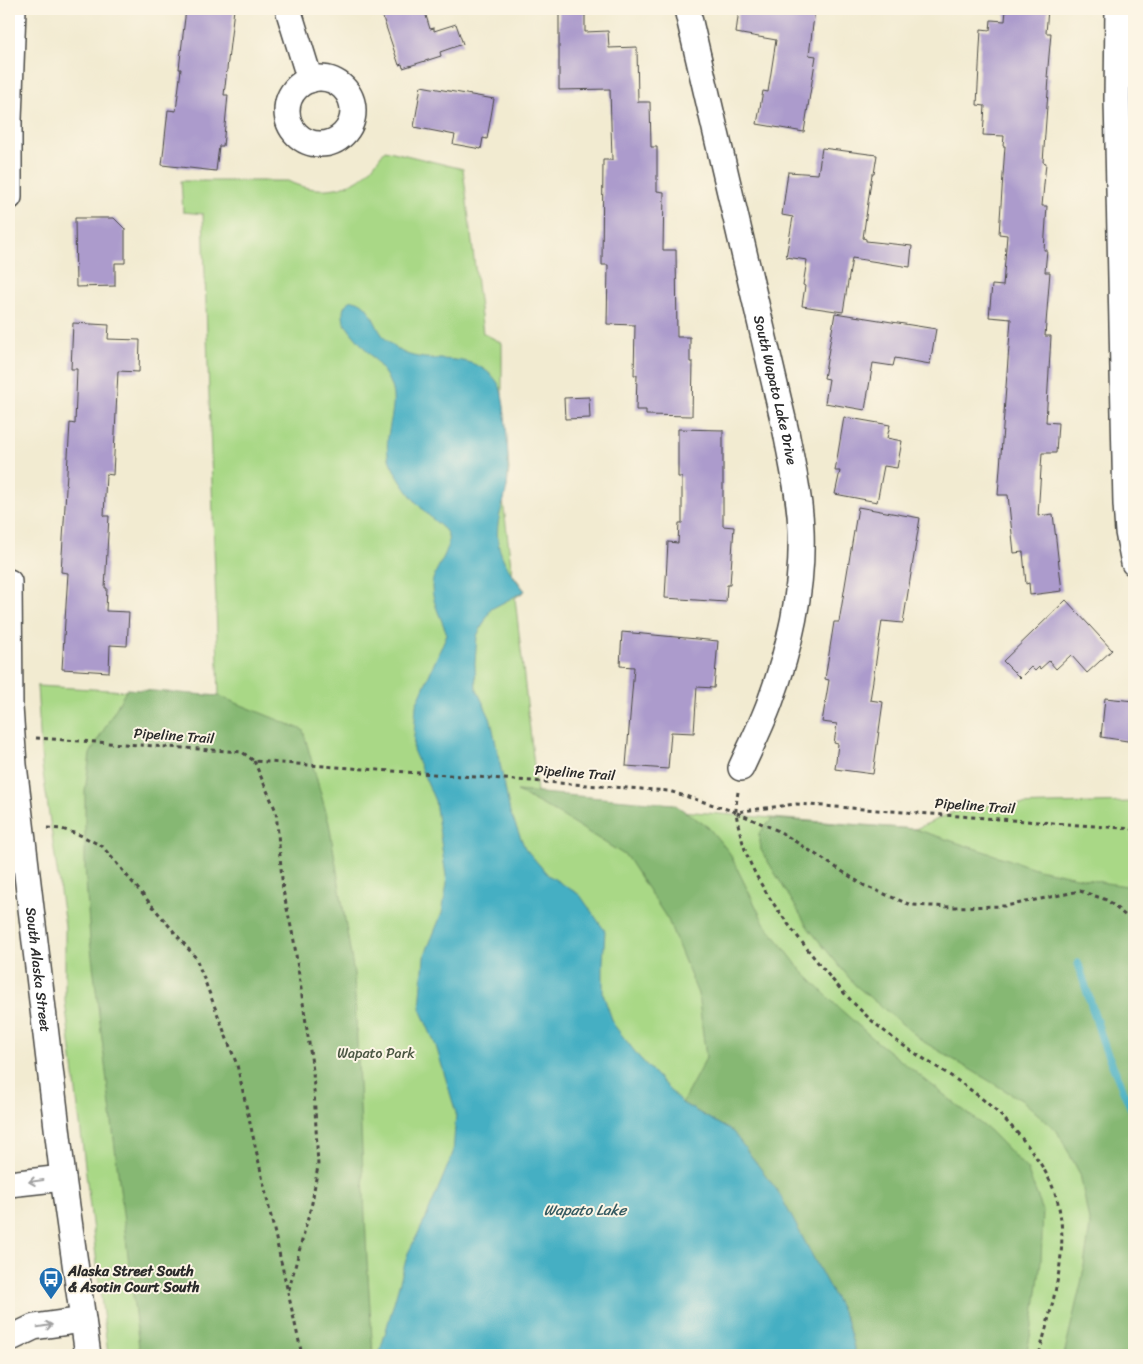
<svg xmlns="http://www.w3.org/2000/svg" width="1143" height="1364" viewBox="0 0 1143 1364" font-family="Sriracha,sans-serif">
<rect width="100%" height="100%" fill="#fcf5e5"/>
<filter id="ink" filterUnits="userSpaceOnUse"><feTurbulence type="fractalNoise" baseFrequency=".02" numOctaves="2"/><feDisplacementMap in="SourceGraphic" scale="10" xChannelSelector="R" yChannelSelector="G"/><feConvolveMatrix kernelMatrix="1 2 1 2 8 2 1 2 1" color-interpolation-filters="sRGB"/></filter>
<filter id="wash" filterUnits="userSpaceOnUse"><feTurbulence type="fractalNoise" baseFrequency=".0096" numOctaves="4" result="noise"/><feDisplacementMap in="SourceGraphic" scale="20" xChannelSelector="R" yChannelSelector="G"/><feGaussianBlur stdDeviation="1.12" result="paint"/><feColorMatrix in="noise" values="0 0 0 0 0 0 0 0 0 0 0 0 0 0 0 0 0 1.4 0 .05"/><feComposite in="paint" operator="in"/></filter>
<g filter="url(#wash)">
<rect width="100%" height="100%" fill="#f2ebd1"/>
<path fill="#a9d886" stroke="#6a8258" d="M 385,150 L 463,169 L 483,333 L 502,343 L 502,394 L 509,469 L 507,487 L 503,500 L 512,573 L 525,591 L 515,598 L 538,800 L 915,829 L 968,806 L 1134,802 L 1134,1355 L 108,1355 L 65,1001 L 65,926 L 42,766 L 37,686 L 219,696 L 203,214 L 183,212 L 181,181 L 288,181 C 310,193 342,192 362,177 C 371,170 378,159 385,150 Z"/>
<path fill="#86b873" stroke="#58724f" d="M 127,689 L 219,696 L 303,730 L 329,823 L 354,974 L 367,1260 L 373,1355 L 140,1355 L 90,940 L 85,866 L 85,792 L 90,754 Z
M 517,791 L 674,804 L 708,827 L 729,852 L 763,921 L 801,970 L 840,1009 L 876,1041 L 990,1131 L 1027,1169 L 1043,1211 L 1041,1261 L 1033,1323 L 1026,1355 L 856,1355 L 846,1319 L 814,1261 L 733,1132 L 682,1103 L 706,1058 L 698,994 L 668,920 L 626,856 L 562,816 Z
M 772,819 L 915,829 L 1038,869 L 1106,883 L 1134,887 L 1134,1355 L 1064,1355 L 1082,1279 L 1090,1226 L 1080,1174 L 1057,1131 L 1023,1101 L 924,1042 L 855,985 L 809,929 L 761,850 L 759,833 Z"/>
<path fill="#44afc3" stroke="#386d77" d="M 353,300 C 369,302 373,321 381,333 C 386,341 395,348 404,353 C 430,364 461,353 485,370 C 491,374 497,380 500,387 C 506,404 510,469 507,486 C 504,507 495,519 498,542 C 501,561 513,577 525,591 L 491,609 L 477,636 L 475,663 L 476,688 L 491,720 L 510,812 L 525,848 L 548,875 L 580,895 L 605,931 L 603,962 L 603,994 L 614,1025 L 639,1057 L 682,1103 L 733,1132 L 779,1193 L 846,1319 L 856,1355 L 379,1355 L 408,1253 L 426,1218 L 453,1153 L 456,1113 L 436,1046 L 420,1009 L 424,957 L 442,913 L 447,883 L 435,801 L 413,750 L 416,705 L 447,634 C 442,620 432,602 432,587 C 432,569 451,555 448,536 C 446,529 441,527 436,522 C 418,507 402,486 392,466 C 379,442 398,415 392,390 C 386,365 357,344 344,322 C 342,313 342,303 353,300 Z"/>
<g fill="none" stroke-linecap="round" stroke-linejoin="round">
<path stroke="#44afc3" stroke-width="8" d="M 1078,963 L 1105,1048 L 1134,1115"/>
</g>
<g id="blocks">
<path fill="#ac9bcc" d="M 186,9 L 234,9 L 224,95 L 228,95 L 223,146 L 219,146 L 216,171 L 162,165 L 168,110 L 176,111 L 181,69 L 179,69 Z
M 380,9 L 424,9 L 430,29 L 434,28 L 434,31 L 456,24 L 463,44 L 440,52 L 441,56 L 403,68 L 402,64 L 399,65 Z
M 559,9 L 585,9 L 585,32 L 608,31 L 609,48 L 637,47 L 638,102 L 650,102 L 651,147 L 657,147 L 657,191 L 664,192 L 663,250 L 676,250 L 677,337 L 690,337 L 690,362 L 693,362 L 692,416 L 646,415 L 646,410 L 636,410 L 637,375 L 634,375 L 635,325 L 607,324 L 608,265 L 602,265 L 603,160 L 612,160 L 610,89 L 559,90 Z
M 739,9 L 815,9 L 809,55 L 816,56 L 804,132 L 757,124 L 763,91 L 768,92 L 776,40 L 736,33 Z
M 1006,9 L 1048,9 L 1046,33 L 1051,33 L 1047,78 L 1049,78 L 1043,162 L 1046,163 L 1042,206 L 1047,206 L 1044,250 L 1047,250 L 1045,272 L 1050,272 L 1045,336 L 1051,336 L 1046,422 L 1058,423 L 1056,453 L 1042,453 L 1038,516 L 1053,514 L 1062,591 L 1030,595 L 1029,583 L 1026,584 L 1023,552 L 1014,553 L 1008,495 L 998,495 L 1011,319 L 989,317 L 992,285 L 1003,286 L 1007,235 L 999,234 L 1005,146 L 1003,146 L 1004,136 L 983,135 L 985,106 L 977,105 L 981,29 L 990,30 L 991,20 L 1005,21 Z
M 421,86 L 494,99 L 487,139 L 483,138 L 481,149 L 453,144 L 455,135 L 414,127 Z
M 822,148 L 877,155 L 874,174 L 872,174 L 863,238 L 866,239 L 866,241 L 912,246 L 910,267 L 852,258 L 843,312 L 802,306 L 805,286 L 803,285 L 807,260 L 786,257 L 793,217 L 782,215 L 788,172 L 818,174 Z
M 75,218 L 114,218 L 125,229 L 125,263 L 115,263 L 115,286 L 76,287 Z
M 835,313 L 936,329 L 930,364 L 895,358 L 893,366 L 873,363 L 865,410 L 825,403 L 829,379 L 824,378 Z
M 73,323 L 109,325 L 108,339 L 140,340 L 139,372 L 118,371 L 113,475 L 106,474 L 104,516 L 109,516 L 105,588 L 107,588 L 106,611 L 129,612 L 127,646 L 110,645 L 109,672 L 62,669 L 68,573 L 61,572 L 70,423 L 75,424 L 77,369 L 71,369 Z
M 589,397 L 590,418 L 565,419 L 564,398 Z
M 844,417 L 890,425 L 887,438 L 902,441 L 897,468 L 884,466 L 877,502 L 835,494 L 840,471 L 835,471 Z
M 678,429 L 723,430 L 723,526 L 734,527 L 730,585 L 727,585 L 726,602 L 665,598 L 668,542 L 678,543 L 679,523 L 682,523 L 682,477 L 678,477 Z
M 858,507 L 920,518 L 903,623 L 882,621 L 870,700 L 883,702 L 873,774 L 835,769 L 838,744 L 834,743 L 837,724 L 822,722 L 829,680 L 825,679 L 834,622 L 839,622 Z
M 1066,600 L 1112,650 L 1087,673 L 1071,655 L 1056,669 L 1049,661 L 1040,669 L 1039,667 L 1035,671 L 1031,667 L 1020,678 L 1003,661 Z
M 622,632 L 718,641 L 714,688 L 697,687 L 694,733 L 671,732 L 668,769 L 626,766 L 634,667 L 620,666 Z
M 1105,698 L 1134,701 L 1134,742 L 1101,737 Z"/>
</g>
</g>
<g filter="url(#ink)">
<use href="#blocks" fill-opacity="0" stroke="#494844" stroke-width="1"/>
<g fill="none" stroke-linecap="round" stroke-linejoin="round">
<defs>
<g id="minor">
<path d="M 288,9 L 310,80"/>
<path id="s1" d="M 687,9 L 786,432 C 792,464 800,497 801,530 C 803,587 790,648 770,702 C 762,724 751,746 741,768"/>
<path d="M 1118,9 L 1117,99 L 1126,504 L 1128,532 L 1134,563"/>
<circle cx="320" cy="111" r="33"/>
<path d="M 9,197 L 9,120 L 13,9"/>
<path id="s2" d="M 9,582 L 10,707 L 14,765 L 63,1178 L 88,1355"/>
<path d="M 9,1184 L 63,1178"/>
<path d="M 9,1339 L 34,1327 L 83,1320"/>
</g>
</defs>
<use href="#minor" stroke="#494844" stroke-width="28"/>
<path stroke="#494844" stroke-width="3" stroke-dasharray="4 4" stroke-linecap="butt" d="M 36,738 L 242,752 L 254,761 L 669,791 L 736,812 L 796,804 L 1134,829
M 254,761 L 276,811 L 283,890 L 294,941 L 313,1071 L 318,1166 L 312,1203 L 288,1293
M 738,792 C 737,798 736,804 736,810 C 736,820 744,848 748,858 C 760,887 779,912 798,937 C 825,972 853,1007 888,1034 C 914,1055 945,1070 972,1091 C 1006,1116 1048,1162 1058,1203 C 1070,1253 1051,1307 1039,1355
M 737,813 L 779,831 L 865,886 L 911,905 L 952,907 L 1006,906 L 1080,891 L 1107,900 L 1134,923
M 47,828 L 62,829 L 80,835 L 102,846 L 196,958 L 237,1065 L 302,1355"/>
<use href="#minor" stroke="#fff" stroke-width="25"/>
</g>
<defs><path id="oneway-shaft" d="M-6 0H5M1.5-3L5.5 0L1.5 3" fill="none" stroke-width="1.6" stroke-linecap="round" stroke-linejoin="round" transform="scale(1.25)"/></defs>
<g stroke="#a0a0a0">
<use href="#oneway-shaft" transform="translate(36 1181) rotate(172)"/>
<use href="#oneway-shaft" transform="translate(45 1326) rotate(-9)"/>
</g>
</g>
<defs>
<symbol id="bus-pin" viewBox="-11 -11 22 30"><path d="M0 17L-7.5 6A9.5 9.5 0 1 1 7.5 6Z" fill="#1f6fb2" stroke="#fcf5e5"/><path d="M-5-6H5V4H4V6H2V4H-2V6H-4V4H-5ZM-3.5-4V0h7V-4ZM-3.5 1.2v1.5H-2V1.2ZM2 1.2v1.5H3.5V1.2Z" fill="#fff"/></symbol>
</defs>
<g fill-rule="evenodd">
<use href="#bus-pin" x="37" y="1265" width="28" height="38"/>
</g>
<g text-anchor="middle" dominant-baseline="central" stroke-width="4" stroke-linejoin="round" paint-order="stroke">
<g font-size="14" fill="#2b2b2b" stroke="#fcf5e5">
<text stroke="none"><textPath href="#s1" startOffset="391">South Wapato Lake Drive</textPath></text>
<text transform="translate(174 736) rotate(4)">Pipeline Trail</text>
<text transform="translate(575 773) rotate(4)">Pipeline Trail</text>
<text transform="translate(975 806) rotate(4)">Pipeline Trail</text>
<text stroke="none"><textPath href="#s2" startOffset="389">South Alaska Street</textPath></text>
</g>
<g font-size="14" fill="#4a5642" stroke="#fcf5e5">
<text x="376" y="1053">Wapato Park</text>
</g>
<g font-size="14" font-weight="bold" fill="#2b2b2b" stroke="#fcf5e5" text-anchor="start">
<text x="68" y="1271">Alaska Street South<tspan x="68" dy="16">&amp; Asotin Court South</tspan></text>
</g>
<g font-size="15" font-style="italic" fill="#345960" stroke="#fcf5e5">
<text x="585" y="1210">Wapato Lake</text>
</g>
</g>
<rect width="1143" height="1364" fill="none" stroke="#fcf5e5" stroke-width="30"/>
</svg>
